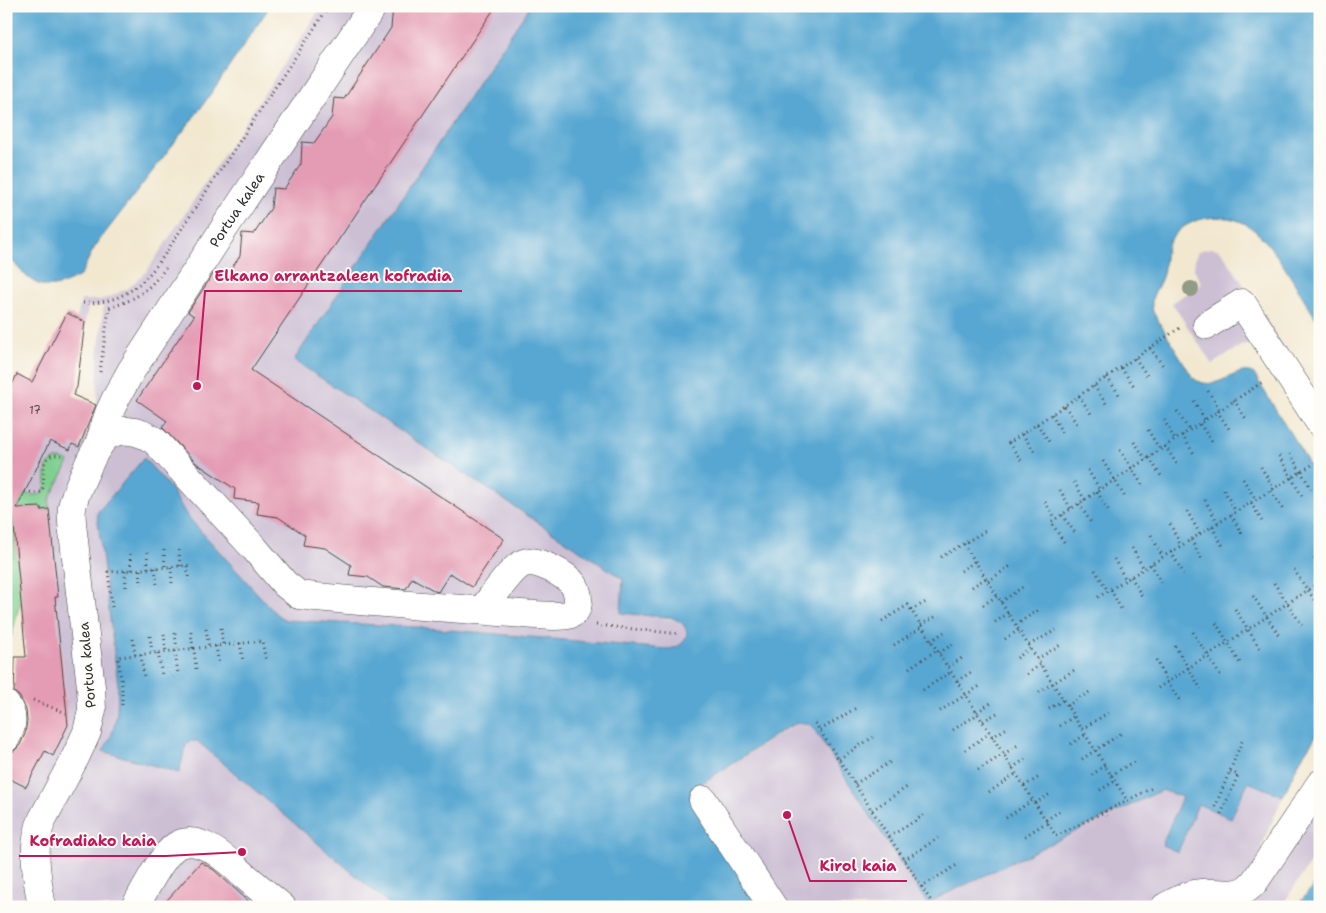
<svg xmlns="http://www.w3.org/2000/svg" width="1326" height="913" viewBox="0 0 1326 913" font-family="'Shantell Sans',sans-serif">
<rect width="100%" height="100%" fill="#fdfcf7"/>
<filter id="ink" filterUnits="userSpaceOnUse"><feTurbulence type="fractalNoise" baseFrequency=".02" numOctaves="2"/><feDisplacementMap in="SourceGraphic" scale="10" xChannelSelector="R" yChannelSelector="G"/><feConvolveMatrix kernelMatrix="1 2 1 2 8 2 1 2 1" color-interpolation-filters="sRGB"/></filter>
<filter id="wash" filterUnits="userSpaceOnUse"><feTurbulence type="fractalNoise" baseFrequency=".0096" numOctaves="4" result="noise"/><feDisplacementMap in="SourceGraphic" scale="20" xChannelSelector="R" yChannelSelector="G"/><feGaussianBlur stdDeviation="1.12" result="paint"/><feColorMatrix in="noise" values="0 0 0 0 0 0 0 0 0 0 0 0 0 0 0 0 0 1.4 0 .05"/><feComposite in="paint" operator="in"/></filter>
<g filter="url(#wash)">
<rect width="100%" height="100%" fill="#f2e8d0"/>
<path fill="#ccbfd4" d="M 322,6 L 530,6 L 294,360 L 624,579 L 621,613 L 676,620 L 685,627 L 686,634 L 685,640 L 677,647 L 667,649 L 416,627 L 285,620 L 276,614 L 187,516 L 171,489 L 97,513 L 118,684 L 117,713 L 115,723 L 111,737 L 103,751 L 179,773 L 186,744 L 191,741 L 197,741 L 393,907 L 6,907 L 6,777 L 26,787 L 45,751 L 53,755 L 69,723 L 14,697 L 14,692 L 66,700 L 56,603 L 22,601 L 58,597 L 49,509 L 41,510 L 41,507 L 17,508 L 72,396 L 53,442 L 69,450 L 72,444 L 80,447 L 97,405 L 98,356 L 104,306 L 88,307 L 85,322 L 77,317 L 81,300 L 100,300 L 112,296 L 128,288 L 147,271 Z
M 1211,248 L 1217,249 L 1222,252 L 1320,402 L 1320,443 L 1260,350 L 1252,345 L 1242,345 L 1212,364 L 1172,303 L 1201,284 L 1194,269 L 1195,258 L 1198,252 L 1204,249 Z
M 802,722 L 812,726 L 927,903 L 1162,790 L 1182,797 L 1162,844 L 1198,804 L 1231,818 L 1248,782 L 1283,796 L 1261,847 L 1265,850 L 1320,767 L 1320,848 L 1281,907 L 763,907 L 691,795 L 691,793 L 692,790 L 793,725 Z"/>
<path fill="#7fcf90" stroke="#557d5e" d="M 56,459 L 62,459 L 69,462 L 51,496 L 49,501 L 49,509 L 41,510 L 41,507 L 17,508 L 24,494 L 38,495 L 44,492 C 49,479 40,466 56,459 Z
M 6,504 L 13,508 L 22,601 L 19,607 L 12,634 L 6,651 Z"/>
<path fill="#58a7d2" stroke="#42697e" d="M 6,6 L 270,6 L 238,54 L 200,109 L 99,241 L 93,250 L 80,276 C 72,280 63,285 54,286 C 32,289 18,268 6,252 Z
M 530,6 L 1320,6 L 1320,325 C 1310,309 1301,294 1292,279 C 1280,260 1268,240 1249,226 C 1225,210 1183,216 1169,243 C 1163,254 1166,266 1162,277 C 1157,292 1149,294 1153,312 L 1193,378 C 1216,396 1237,363 1254,374 L 1320,482 L 1320,730 L 1300,760 L 1283,796 L 1248,782 L 1231,818 L 1198,804 L 1178,852 L 1162,845 L 1182,797 L 1162,790 L 927,903 L 812,726 C 803,720 797,723 788,727 L 693,789 L 691,791 L 691,795 L 763,907 L 393,907 L 197,741 L 191,741 L 186,744 L 179,773 L 103,751 L 111,737 L 115,723 L 117,713 L 118,684 L 97,513 L 144,458 L 171,489 L 187,516 L 276,614 L 285,620 L 416,627 L 667,649 C 687,648 695,628 675,619 C 671,617 665,617 660,617 C 647,616 634,614 621,613 L 623,579 L 294,360 Z
M 1320,878 L 1320,907 L 1296,907 Z"/>
<g id="blocks">
<path fill="#e49bb4" d="M 393,6 L 496,6 L 251,370 L 504,539 L 472,587 L 450,573 L 438,592 L 435,591 L 412,578 L 406,589 L 383,587 L 368,577 L 349,575 L 351,565 L 325,548 L 303,545 L 305,535 L 278,517 L 257,514 L 259,502 L 234,499 L 235,489 L 196,463 L 162,427 L 167,421 L 137,400 L 194,316 L 188,312 L 215,271 L 225,278 L 240,256 L 242,233 L 254,234 L 271,208 L 273,188 L 284,189 L 301,164 L 302,142 L 314,143 L 332,117 L 334,98 L 344,99 L 391,28 Z
M 67,313 L 85,322 L 77,387 L 73,395 L 96,405 L 79,447 L 72,444 L 70,450 L 50,441 L 17,508 L 41,507 L 41,510 L 49,509 L 58,597 L 55,597 L 68,725 L 53,756 L 45,751 L 26,787 L 6,777 L 6,754 L 14,751 L 20,745 L 25,734 L 27,721 L 26,710 L 23,703 L 19,696 L 14,692 L 15,657 L 26,657 L 13,516 L 6,530 L 6,398 L 17,374 L 32,382 Z
M 201,862 L 214,870 L 255,907 L 161,907 Z"/>
</g>
</g>
<g filter="url(#ink)">
<use href="#blocks" fill-opacity="0" stroke="#494744" stroke-width="1"/>
<g fill="none" stroke-linecap="round" stroke-linejoin="round">
<defs>
<g id="minor">
<path d="M 1207,325 L 1242,303 L 1320,423"/>
<path id="s1" d="M 98,447 L 109,413 L 116,398 L 131,371 L 227,224 L 373,6"/>
<path d="M 6,705 C 15,716 12,727 6,738"/>
<path d="M 703,800 L 773,907"/>
<path d="M 42,907 C 37,878 30,846 43,818 L 76,756 L 87,732 L 92,710 L 91,687 L 73,532 C 72,524 71,516 72,508 C 74,495 81,481 87,468 C 91,459 95,449 102,441 C 116,425 139,430 155,441 L 255,549 L 285,584 L 299,595 L 316,597 C 369,602 422,606 475,610 C 501,612 527,615 554,616 C 567,616 578,616 578,600 C 578,595 577,590 574,585 C 567,575 536,558 524,563 C 512,567 491,599 482,610"/>
<path d="M 135,907 C 144,891 162,855 176,846 C 199,831 230,863 246,877 C 258,887 270,897 282,907"/>
<path d="M 1165,907 C 1177,901 1188,894 1201,893 C 1223,891 1239,901 1255,881 L 1320,784"/>
</g>
</defs>
<use href="#minor" stroke="#494744" stroke-width="29"/>
<path stroke="#494744" stroke-width="3" stroke-dasharray="1 4" stroke-linecap="butt" d="M 83,303 C 121,304 142,286 163,257 L 329,6
M 1150,348 L 1164,367
M 1135,358 L 1148,377
M 1121,368 L 1134,386
M 100,372 L 109,308 C 139,298 146,292 166,268
M 1107,377 L 1120,396
M 1094,386 L 1107,405
M 1208,391 L 1220,410
M 1079,396 L 1092,415
M 1234,400 L 1246,419
M 1194,401 L 1205,420
M 1065,406 L 1077,424
M 1177,411 L 1189,430
M 1217,411 L 1229,429
M 1052,414 L 1063,435
M 1164,420 L 1175,440
M 1037,424 L 1050,443
M 1200,424 L 1212,442
M 1148,430 L 1160,450
M 1022,434 L 1035,452
M 1182,435 L 1194,454
M 1134,442 L 1146,459
M 1165,446 L 1177,464
M 1120,450 L 1143,486
M 1290,454 L 1312,490
M 1279,456 L 1303,498
M 1149,458 L 1161,476
M 1021,460 L 1009,443 L 1181,327
M 1103,461 L 1126,499
M 1261,467 L 1274,489
M 1088,470 L 1100,490
M 1243,479 L 1256,500
M 1074,482 L 1085,500
M 1060,490 L 1071,509
M 1224,490 L 1236,512
M 25,491 L 34,493 L 41,492 C 49,480 33,449 65,456
M 1271,491 L 1283,510
M 1097,492 L 1109,511
M 1205,500 L 1218,523
M 1045,502 L 1056,519
M 1251,503 L 1263,523
M 1079,504 L 1092,524
M 1187,511 L 1200,534
M 1062,515 L 1076,534
M 1231,515 L 1243,536
M 1170,524 L 1181,546
M 1212,527 L 1224,548
M 1151,535 L 1163,557
M 1191,540 L 1203,561
M 1064,542 L 1051,522 L 1264,381
M 964,544 L 1127,800
M 1132,548 L 1144,569
M 164,550 L 165,568
M 179,550 L 180,566
M 147,552 L 148,569
M 1171,552 L 1184,574
M 130,554 L 131,570
M 941,557 L 987,530
M 1314,558 L 1320,566
M 1114,559 L 1126,580
M 1151,564 L 1162,584
M 187,566 L 189,581
M 171,567 L 172,583
M 155,568 L 157,585
M 140,570 L 141,585
M 1095,570 L 1108,591
M 1294,570 L 1320,608
M 125,571 L 126,587
M 961,571 L 975,561
M 1131,577 L 1143,598
M 988,581 L 1012,565
M 1274,583 L 1302,625
M 972,587 L 986,578
M 1111,590 L 1121,609
M 1253,596 L 1280,637
M 1098,597 L 1320,460
M 1001,602 L 1024,586
M 983,605 L 997,596
M 112,607 L 108,572 L 192,565
M 1235,609 L 1261,650
M 911,610 L 926,602
M 882,621 L 908,605 L 1056,836 L 1152,788
M 995,622 L 1009,613
M 1216,623 L 1240,663
M 596,625 L 680,634
M 921,625 L 935,617
M 1016,625 L 1038,610
M 221,628 L 223,645
M 206,629 L 209,647
M 191,632 L 193,649
M 1193,632 L 1221,677
M 175,633 L 177,650
M 164,634 L 166,652
M 150,636 L 152,653
M 133,639 L 135,655
M 1005,639 L 1019,630
M 931,641 L 944,632
M 240,643 L 243,661
M 894,645 L 922,627
M 1029,645 L 1056,630
M 216,646 L 219,665
M 1175,646 L 1201,689
M 194,648 L 196,669
M 175,651 L 178,674
M 158,653 L 162,675
M 939,653 L 953,644
M 141,655 L 144,677
M 1017,658 L 1030,648
M 1037,659 L 1062,644
M 1156,660 L 1167,682 L 1181,702
M 948,667 L 962,658
M 909,668 L 937,650
M 1027,674 L 1041,664
M 957,681 L 973,671
M 1158,688 L 1320,582
M 923,690 L 951,672
M 1039,692 L 1076,669
M 33,700 L 66,713
M 122,705 L 122,686 L 118,657 L 262,641 L 266,661
M 1067,706 L 1091,691
M 1049,709 L 1063,700
M 940,711 L 980,686
M 977,712 L 991,703
M 983,721 L 999,712
M 815,723 L 931,901
M 1060,726 L 1074,716
M 1082,729 L 1108,713
M 820,730 L 856,708
M 953,730 L 978,714
M 992,737 L 1007,728
M 1071,744 L 1085,735
M 965,750 L 990,733
M 839,759 L 873,737
M 1082,759 L 1122,733
M 1012,768 L 1027,758
M 978,770 L 1018,745
M 1092,775 L 1105,765
M 1111,775 L 1137,760
M 855,784 L 890,762
M 1024,786 L 1041,776
M 1100,790 L 1115,781
M 989,792 L 1016,774
M 1035,803 L 1050,794
M 1215,807 L 1243,739
M 872,810 L 907,787
M 1105,811 L 1107,816
M 1221,814 L 1238,775 L 1229,771
M 1006,818 L 1033,800
M 1046,820 L 1060,811
M 1025,836 L 1047,822
M 889,837 L 924,815
M 904,860 L 938,838
M 921,887 L 957,865"/>
<use href="#minor" stroke="#fff" stroke-width="28"/>
</g>
<circle fill="#929b86" cx="1191" cy="289" r="8"/>
</g>
<g text-anchor="middle" dominant-baseline="central" stroke-width="4" stroke-linejoin="round" paint-order="stroke">
<g font-size="11" fill="#59474d">
<text x="35" y="410">17</text>
</g>
<g font-size="14" fill="#2b2b2b" stroke="#fdfcf7">
<text stroke="none"><textPath href="#s1" startOffset="276">Portua kalea</textPath></text>
<text transform="translate(87 665) rotate(-95)">Portua kalea</text>
</g>
</g>
<path fill="none" stroke="#c2185b" stroke-width="2" d="M197 386L205 291H462M242 852L166 856H19M787 815L810 881H907"/>
<g fill="#c2185b" stroke="#fdfcf7" stroke-width="2">
<circle cx="197" cy="386" r="5"/>
<circle cx="242" cy="852" r="5"/>
<circle cx="787" cy="815" r="5"/>
</g>
<g font-size="15" text-anchor="middle" font-weight="bold" fill="#c2185b" stroke="#fdfcf7" stroke-width="4" stroke-linejoin="round" paint-order="stroke">
<text x="333" y="281">Elkano arrantzaleen kofradia</text>
<text x="93" y="846">Kofradiako kaia</text>
<text x="858" y="871">Kirol kaia</text>
</g>
<rect width="1326" height="913" fill="none" stroke="#fdfcf7" stroke-width="25"/>
</svg>
